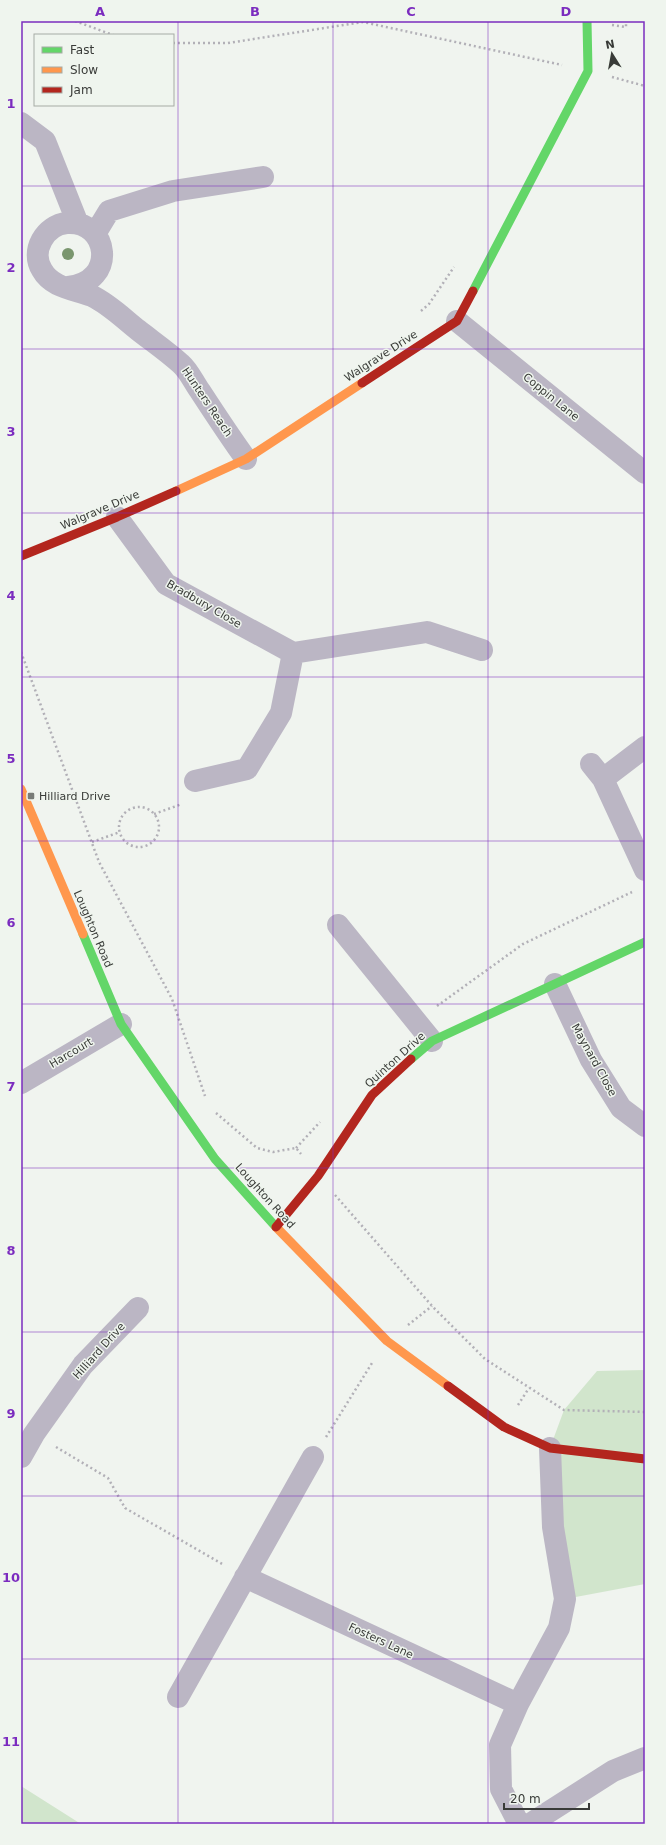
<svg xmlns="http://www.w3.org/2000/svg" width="666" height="1845" viewBox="0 0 666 1845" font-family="'DejaVu Sans',sans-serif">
<rect width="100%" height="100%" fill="#f0f4ef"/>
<path fill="#d1e5cc" d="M 645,1370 L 645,1584 L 565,1599 L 550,1448 L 564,1410 L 597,1371 Z
M 21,1786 L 81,1824 L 21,1824 Z"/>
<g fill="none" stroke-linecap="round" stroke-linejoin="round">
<path stroke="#b2b0b7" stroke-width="2.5" stroke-dasharray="2 3" stroke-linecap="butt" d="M 75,21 L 113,35
M 612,25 L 626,27 L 626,21
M 173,43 L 228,43 L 363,22 L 562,65
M 612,77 L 645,86
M 421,311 L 429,304 L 454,267
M 21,652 L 99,862 L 172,999 L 205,1096
M119 827a20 20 0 1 1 40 0a20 20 0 1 1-40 0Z
M 154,814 L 182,804
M 92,842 L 120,832
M 437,1006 L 523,944 L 632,892
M 216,1113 L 257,1148 L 273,1152 L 296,1148 L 301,1154
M 296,1148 L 320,1122
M 335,1195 L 432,1306 L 485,1359 L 564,1410 L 645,1412
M 408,1325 L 432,1306
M 518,1405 L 529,1388
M 326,1437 L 372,1363
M 56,1447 L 108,1478 L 125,1508 L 224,1565"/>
<path stroke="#bbb6c4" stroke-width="22" d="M 21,123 L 45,141 L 78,224
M 95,234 L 109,211 L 173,191 L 263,177
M 68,287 C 118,282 109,220 67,223 C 45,225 30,251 42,270 C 52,288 74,289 92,296 C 109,304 124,319 138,330 C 152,341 168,352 181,364 C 189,371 194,383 200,391 C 215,414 230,437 246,459
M 457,321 L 645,473
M 117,517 L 166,584 L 293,653 L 427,632 L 482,650
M 645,747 L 603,779 L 645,870
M 591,764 L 603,779
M 195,781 L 247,769 L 281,713 L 293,653
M 338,925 L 432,1041
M 555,984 L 591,1060 L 621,1108 L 645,1126
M 21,1083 L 121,1024
M 21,1457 L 34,1434 L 83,1365 L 138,1308
M 245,1577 L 518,1704
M 178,1697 L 313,1457
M 519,1824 L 501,1789 L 500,1745 L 518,1704 L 559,1628 L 565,1599 L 553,1527 L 550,1448
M 530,1824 L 613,1771 L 645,1758"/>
<path stroke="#63d668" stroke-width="9" d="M 473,291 L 588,71 L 587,21
M 83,934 L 121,1024 L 215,1159 L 276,1227
M 411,1059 L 432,1041 L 645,942"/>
<path stroke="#ff974d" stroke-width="9" d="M 176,491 L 246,459 L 362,383
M 21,789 L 83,934
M 276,1227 L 387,1341 L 448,1386"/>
<path stroke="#b3261e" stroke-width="9" d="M 362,383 L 457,321 L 473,291
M 21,556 L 117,517 L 176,491
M 276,1227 L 318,1176 L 372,1095 L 411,1059
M 448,1386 L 504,1427 L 550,1448 L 645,1459"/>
</g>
<circle fill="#7a966e" cx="68" cy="254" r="6"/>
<path fill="none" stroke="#7b2cbf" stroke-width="1" stroke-opacity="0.55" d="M 178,21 L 178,1824M 333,21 L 333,1824M 488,21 L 488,1824M 21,186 L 645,186M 21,349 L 645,349M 21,513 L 645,513M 21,677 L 645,677M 21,841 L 645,841M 21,1004 L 645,1004M 21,1168 L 645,1168M 21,1332 L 645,1332M 21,1496 L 645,1496M 21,1659 L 645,1659"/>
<rect fill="#797c78" stroke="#eff5ee" stroke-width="1.5" x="27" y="792" width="8" height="8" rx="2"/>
<g text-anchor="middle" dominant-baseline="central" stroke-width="3" stroke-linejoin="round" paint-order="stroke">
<g font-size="11" fill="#393b38" stroke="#eff5ee">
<text transform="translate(381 356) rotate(-33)">Walgrave Drive</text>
<text transform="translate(551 397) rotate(39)">Coppin Lane</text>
<text transform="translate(207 402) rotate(56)">Hunters Reach</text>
<text transform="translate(100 510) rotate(-23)">Walgrave Drive</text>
<text transform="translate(204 604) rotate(30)">Bradbury Close</text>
<text transform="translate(93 929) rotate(67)">Loughton Road</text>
<text transform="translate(71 1053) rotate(-31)">Harcourt</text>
<text transform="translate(395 1060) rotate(-42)">Quinton Drive</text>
<text transform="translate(594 1060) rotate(61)">Maynard Close</text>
<text transform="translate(265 1196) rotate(48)">Loughton Road</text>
<text transform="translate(99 1351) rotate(-48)">Hilliard Drive</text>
<text transform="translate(381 1641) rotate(25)">Fosters Lane</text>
</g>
<g font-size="11" fill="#393b38" stroke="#eff5ee" text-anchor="start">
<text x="39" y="796">Hilliard Drive</text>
</g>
</g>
<rect width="666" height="1845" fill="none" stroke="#eff5ee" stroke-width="44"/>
<rect x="34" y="34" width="140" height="72" fill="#eff5ee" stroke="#a6aba5"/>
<rect x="42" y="47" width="20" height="6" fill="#63d668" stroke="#a6aba5"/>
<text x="70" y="54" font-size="12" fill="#393b38">Fast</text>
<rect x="42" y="67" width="20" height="6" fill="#ff974d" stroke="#a6aba5"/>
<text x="70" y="74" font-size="12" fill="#393b38">Slow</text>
<rect x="42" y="87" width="20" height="6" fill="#b3261e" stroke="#a6aba5"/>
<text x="70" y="94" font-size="12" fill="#393b38">Jam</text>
<g transform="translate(612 54) rotate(349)" stroke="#eff5ee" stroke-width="3" paint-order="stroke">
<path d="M0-3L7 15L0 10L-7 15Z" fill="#393b38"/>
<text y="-6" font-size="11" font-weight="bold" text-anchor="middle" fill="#393b38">N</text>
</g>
<path d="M504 1803v6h85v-6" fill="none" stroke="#393b38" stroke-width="2"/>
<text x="510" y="1803" font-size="12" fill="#393b38" stroke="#eff5ee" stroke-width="3" paint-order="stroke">20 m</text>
<rect x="22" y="22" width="622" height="1801" fill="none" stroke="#7b2cbf" stroke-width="1.5"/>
<g font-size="13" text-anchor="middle" font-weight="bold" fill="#7b2cbf">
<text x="100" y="16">A</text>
<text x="255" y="16">B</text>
<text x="411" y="16">C</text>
<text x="566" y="16">D</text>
<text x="11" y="108">1</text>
<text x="11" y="272">2</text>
<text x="11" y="436">3</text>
<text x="11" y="600">4</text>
<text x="11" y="763">5</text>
<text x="11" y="927">6</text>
<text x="11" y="1091">7</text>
<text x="11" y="1255">8</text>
<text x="11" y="1418">9</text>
<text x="11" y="1582">10</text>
<text x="11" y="1746">11</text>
</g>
</svg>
